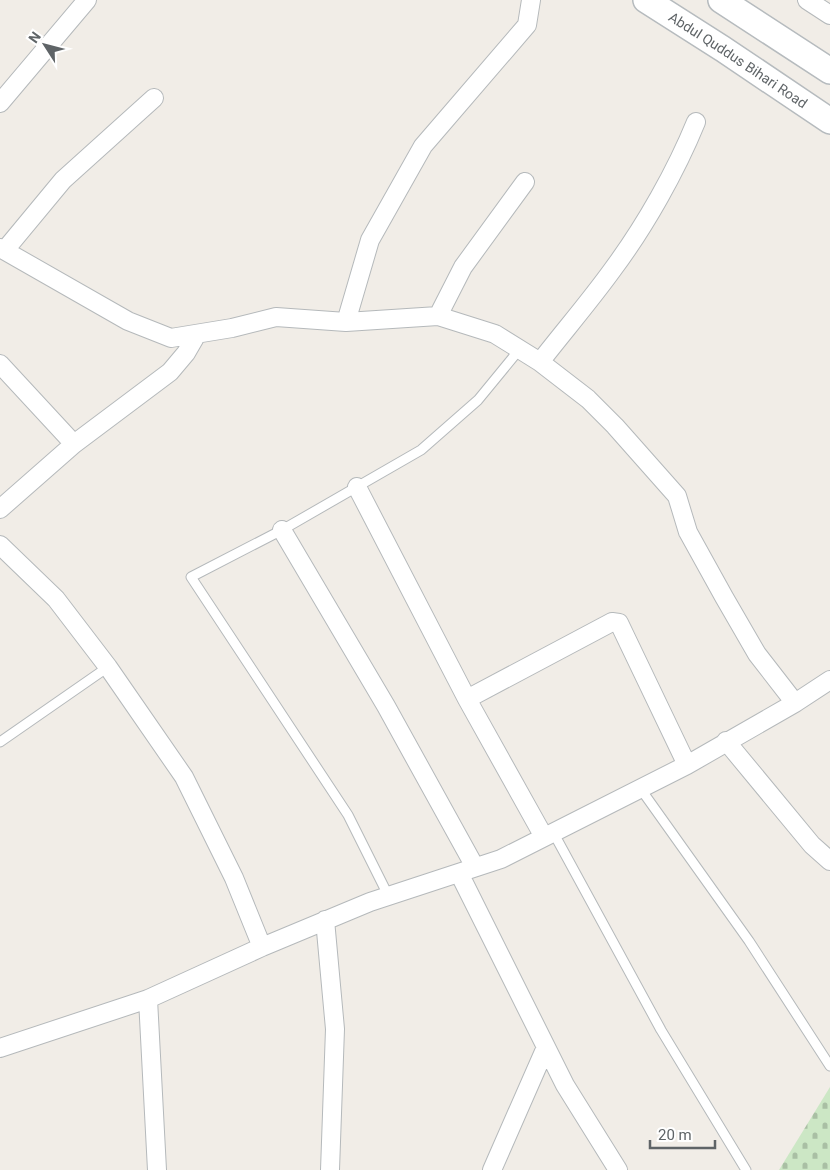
<svg xmlns="http://www.w3.org/2000/svg" width="830" height="1170" viewBox="0 0 830 1170" font-family="Roboto,sans-serif">
<defs>
<pattern id="cemetery-stones" width="16" height="16" patternUnits="userSpaceOnUse" patternTransform="scale(1.25)"><rect width="16" height="16" fill="#cce7c5"/><path d="M2 7V4a2 2 0 0 1 4 0v3zM10 15v-3a2 2 0 0 1 4 0v3z" fill="#a9bfa4"/></pattern>
</defs>
<rect width="100%" height="100%" fill="#f1ede7"/>
<path fill="url(#cemetery-stones)" d="M 830,1087 L 830,1170 L 779,1170 Z"/>
<g fill="none" stroke-linecap="round" stroke-linejoin="round">
<defs>
<path id="lane" d="M 0,742 L 108,667
M 640,788 L 749,941 L 830,1066
M 553,832 L 661,1030 L 746,1170
M 388,895 L 348,815 L 191,577 L 282,530 L 421,450 L 478,400 L 519,350"/>
<path id="street" d="M 807,0 L 830,15
M 0,103 L 87,0
M 0,248 L 128,321 L 171,338 L 232,328 L 276,317 L 346,322 L 438,316 L 495,334 L 540,362 L 588,399 L 615,426 L 677,496 L 688,532 L 724,597 L 757,654 L 795,703
M 5,250 L 63,180 L 154,98
M 438,316 L 463,267 L 525,182
M 346,322 L 370,240 L 423,146 L 527,25 L 531,0
M 540,362 C 564,331 590,301 613,269 C 645,226 676,171 696,122
M 0,364 L 74,444
M 357,487 L 467,699 L 544,837
M 0,509 L 74,444 L 170,372 L 186,353 L 197,334
M 282,530 L 386,706 L 475,867
M 0,545 L 56,599 L 108,667 L 184,777 L 234,878 L 262,947
M 467,699 L 612,622 L 619,623 L 687,765
M 726,741 L 812,845 L 830,861
M 459,873 L 565,1085 L 618,1170
M 325,920 L 335,1029 L 330,1170
M 148,999 L 157,1170
M 0,1048 L 148,999 L 262,947 L 370,902 L 501,859 L 687,765 L 795,703 L 830,680
M 492,1170 L 546,1047"/>
<g id="secondary">
<path id="s1" d="M 646,0 L 723,49 L 830,121"/>
<path d="M 721,0 L 830,71"/>
</g>
</defs>
<use href="#lane" stroke="#b5b9bb" stroke-width="11"/>
<use href="#street" stroke="#b5b9bb" stroke-width="20"/>
<use href="#secondary" stroke="#b6bbbe" stroke-width="28"/>
<use href="#lane" stroke="#fff" stroke-width="9"/>
<use href="#street" stroke="#fff" stroke-width="18"/>
<use href="#secondary" stroke="#fff" stroke-width="25"/>
</g>
<g text-anchor="middle" dominant-baseline="central" stroke-width="4" stroke-linejoin="round" paint-order="stroke">
<g font-size="14" fill="#5f6467" stroke="#fff">
<text stroke="none"><textPath href="#s1" startOffset="110">Abdul Quddus Bihari Road</textPath></text>
</g>
</g>
<g transform="translate(45 45) rotate(306)" stroke="#ffffff" stroke-width="4" paint-order="stroke">
<path d="M0-4L9 19L0 12L-9 19Z" fill="#5f6467"/>
<text y="-8" font-size="14" font-weight="bold" text-anchor="middle" fill="#5f6467">N</text>
</g>
<path d="M650 1140v8h65v-8" fill="none" stroke="#5f6467" stroke-width="2.5"/>
<text x="658" y="1140" font-size="15" fill="#5f6467" stroke="#ffffff" stroke-width="4" paint-order="stroke">20 m</text>
</svg>
